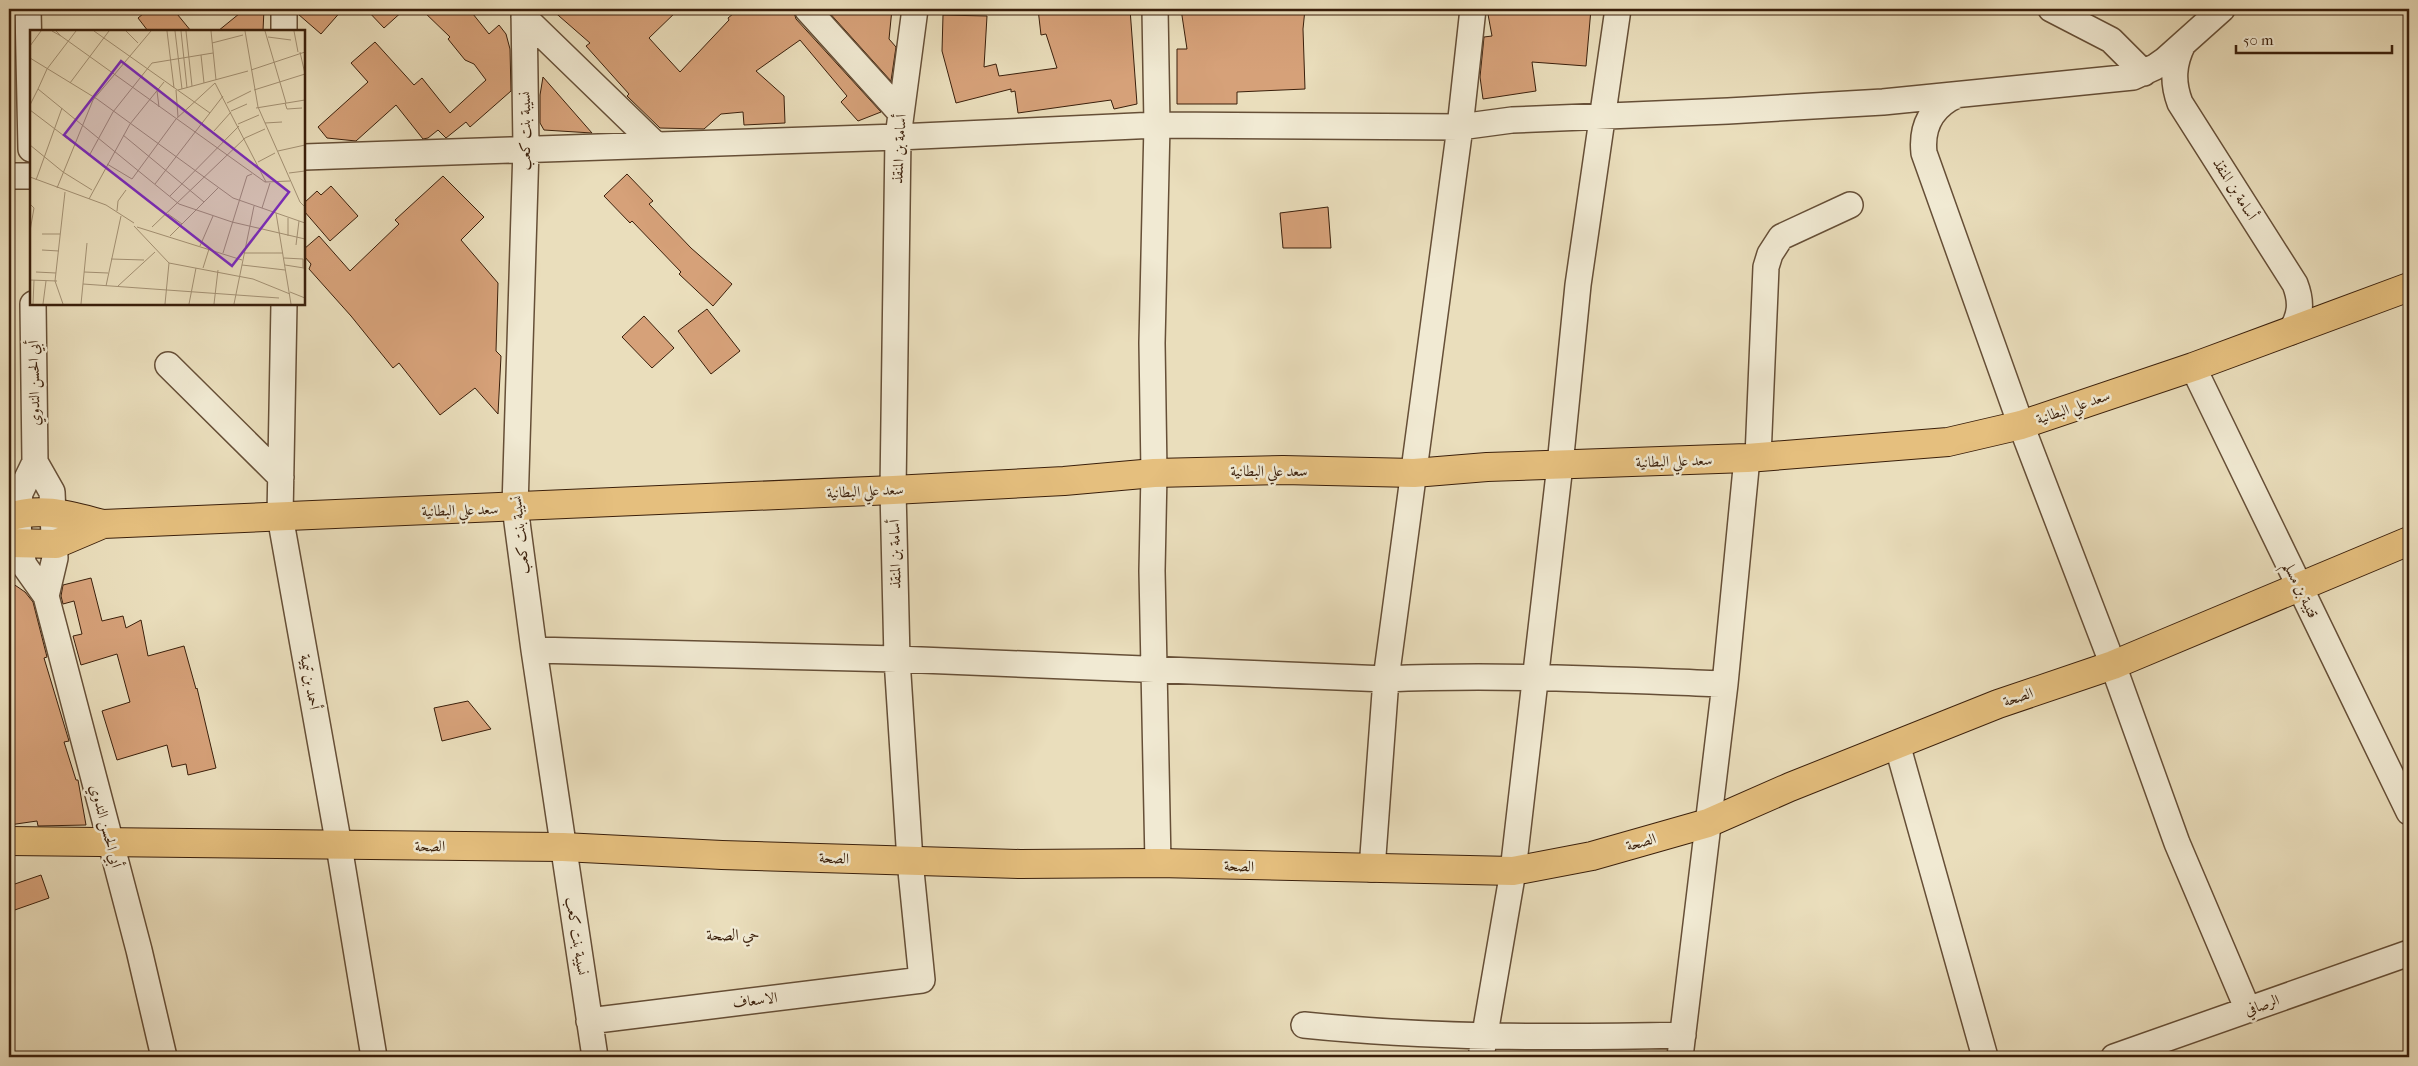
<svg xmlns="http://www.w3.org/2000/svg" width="2418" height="1066" viewBox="0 0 2418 1066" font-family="'IM FELL French Canon',Amiri,serif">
<rect width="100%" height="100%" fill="#eadebc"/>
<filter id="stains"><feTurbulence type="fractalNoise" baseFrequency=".004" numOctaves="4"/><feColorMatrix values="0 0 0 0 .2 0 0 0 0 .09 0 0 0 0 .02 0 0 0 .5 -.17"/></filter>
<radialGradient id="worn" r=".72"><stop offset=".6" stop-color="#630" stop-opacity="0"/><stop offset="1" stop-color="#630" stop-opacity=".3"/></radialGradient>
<path fill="#d6a179" stroke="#3a1f0b" d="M 149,9 L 173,9 L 191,31 L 148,31 L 138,18 Z
M 245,9 L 264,9 L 263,31 L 218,31 Z
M 298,9 L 343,9 L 321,34 L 298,14 Z
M 366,9 L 405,9 L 384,28 Z
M 421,9 L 469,9 L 489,34 L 499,25 L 506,34 L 510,49 L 511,91 L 470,127 L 466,122 L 446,138 L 438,130 L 428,138 L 423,139 L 396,105 L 356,141 L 327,138 L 318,127 L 368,82 L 351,63 L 375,42 L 414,85 L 422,78 L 450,113 L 486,80 L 474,64 L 465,60 L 448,39 L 450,37 Z
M 551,9 L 679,9 L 649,38 L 680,72 L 729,20 L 728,18 L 739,9 L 793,9 L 796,19 L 881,112 L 858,121 L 841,102 L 847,96 L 800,40 L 756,71 L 784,96 L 785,123 L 744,125 L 743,112 L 721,114 L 704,129 L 660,128 L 627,96 L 629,94 L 586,46 L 590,43 Z
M 826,9 L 892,9 L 889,39 L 896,47 L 891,81 Z
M 1038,9 L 1130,9 L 1137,104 L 1114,109 L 1111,100 L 1018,113 L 1015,91 L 1011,92 L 1011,89 L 956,103 L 942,51 L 943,15 L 987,16 L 984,67 L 996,64 L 999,76 L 1057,68 L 1046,34 L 1041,35 Z
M 1181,9 L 1305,9 L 1303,29 L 1305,89 L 1237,92 L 1237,104 L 1177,104 L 1177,49 L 1187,49 Z
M 1487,9 L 1591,9 L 1586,66 L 1532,62 L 1536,91 L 1483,99 L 1480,77 L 1484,37 L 1492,36 Z
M 543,77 L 592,133 L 544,130 L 540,123 L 540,95 Z
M 627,174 L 653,201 L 649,204 L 691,248 L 732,284 L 713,306 L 679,274 L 681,272 L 632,221 L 630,223 L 604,196 Z
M 443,176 L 484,217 L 461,240 L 498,283 L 496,351 L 501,356 L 498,414 L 475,388 L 440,415 L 399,363 L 393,368 L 351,316 L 309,269 L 311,264 L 304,256 L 304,249 L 319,236 L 350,271 L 399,224 L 395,220 Z
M 331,186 L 358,216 L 330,241 L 304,211 L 304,203 L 317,191 L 321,195 Z
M 1328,207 L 1331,248 L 1283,248 L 1280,213 Z
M 707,309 L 740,351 L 711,374 L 678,331 Z
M 644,316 L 674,348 L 652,368 L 622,337 Z
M 91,578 L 102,621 L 123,616 L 126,628 L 141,620 L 148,656 L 184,646 L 196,689 L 197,688 L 216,768 L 188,775 L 186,764 L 172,767 L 167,745 L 117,760 L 102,711 L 130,702 L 117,654 L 81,665 L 73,636 L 82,634 L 74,601 L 63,604 L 61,596 L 63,585 Z
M 9,581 L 25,592 L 33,602 L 47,657 L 44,658 L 69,741 L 64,742 L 76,780 L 78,780 L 86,825 L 38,826 L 37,821 L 9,825 Z
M 468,701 L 491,729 L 442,741 L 434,708 Z
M 41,875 L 49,898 L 9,912 L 9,886 Z"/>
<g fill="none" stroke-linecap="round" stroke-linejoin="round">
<defs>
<path id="minor" d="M 28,9 L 31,149
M 284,9 L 284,31
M 524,9 L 526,148 L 515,507 L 534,650 L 595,1057
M 807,9 L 900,112
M 1155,9 L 1157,125 L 1152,343 L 1154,473 L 1152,571 L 1158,863
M 2051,9 L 2111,40 L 2144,73
M 524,17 L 655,144
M 2183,44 C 2173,64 2172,82 2180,103 L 2295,284 C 2302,302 2301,316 2290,332
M 1957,95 C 1932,106 1921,126 1924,153 L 2021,425 L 2113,665 L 2177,843 L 2248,1010
M 304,157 L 898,137 L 1157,125 L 1460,127 L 1512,120 L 1728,111 L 1883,102 L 2133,77 L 2155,67 L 2165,60 L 2222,9
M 9,176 L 31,176
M 33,304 L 35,462 L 20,493 L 18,514 L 19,545 L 24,565 L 46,596 L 139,950 L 164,1057
M 284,304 L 280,516 L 339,846 L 374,1057
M 168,365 L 281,477
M 2193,367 L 2409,812
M 1758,457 L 1766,267 L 1770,254 L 1781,237 L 1850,205
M 35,462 L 52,492 L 55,558 L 46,596
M 534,650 L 897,659 L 1386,679 C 1499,674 1612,680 1725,684
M 1897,744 L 1985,1057
M 1372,869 L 1386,679 L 1460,127 L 1473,9
M 589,1021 L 922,980 L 910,861 L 897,659 L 893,490 L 898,137 L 915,9
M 1304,1025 C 1430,1038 1556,1038 1683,1035
M 1481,1057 L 1513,871 L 1560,465 L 1578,285 L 1618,9
M 1680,1057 L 1725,684 L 1747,458
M 2114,1057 L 2409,953"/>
<path id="major" d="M 9,517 C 41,506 71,516 103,524 L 893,490 L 1064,481 L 1154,473 L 1283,470 L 1414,473 L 1487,467 L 1747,458 L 1948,442 L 2021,425 L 2193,367 L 2409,287
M 9,543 L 56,544 L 103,524
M 9,841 L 563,847 L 722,855 L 1020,864 L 1158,863 L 1513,871 L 1592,856 L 1708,823 L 1790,787 L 1998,704 L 2113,665 L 2409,541"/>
</defs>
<use href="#minor" stroke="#664f37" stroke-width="28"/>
<use href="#major" stroke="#3a1f0b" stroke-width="30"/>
<use href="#minor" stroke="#f1ead3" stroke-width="25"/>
<use href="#major" stroke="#e5bf7e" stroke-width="28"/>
</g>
<g text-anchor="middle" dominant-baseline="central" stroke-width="5" stroke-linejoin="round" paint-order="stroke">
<g font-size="15" fill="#3a1f0b" stroke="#f1ead3">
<text transform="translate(525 131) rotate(-90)">نسيبة بنت كعب</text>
<text transform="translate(899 149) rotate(-87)">أسامة بن المنقذ</text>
<text transform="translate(2235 189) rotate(58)">أسامة بن المنقذ</text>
<text transform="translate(34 383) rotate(-91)">أبي الحسن الندوي</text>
<text transform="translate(2073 407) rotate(-19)">سعد علي البطانية</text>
<text transform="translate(1674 461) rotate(-2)">سعد علي البطانية</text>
<text x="1269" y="471">سعد علي البطانية</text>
<text transform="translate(865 491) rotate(-3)">سعد علي البطانية</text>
<text transform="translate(460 510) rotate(-2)">سعد علي البطانية</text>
<text transform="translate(520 535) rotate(-96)">نسيبة بنت كعب</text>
<text transform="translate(895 554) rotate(-91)">أسامة بن المنقذ</text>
<text transform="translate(2301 590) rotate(64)">قتيبة بن مسلم</text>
<text transform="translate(310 682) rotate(80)">أحمد بن تيمية</text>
<text transform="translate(2018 697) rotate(-19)">الصحة</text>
<text transform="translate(106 826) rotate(75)">أبي الحسن الندوي</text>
<text transform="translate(1641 842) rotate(-16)">الصحة</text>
<text x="430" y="846">الصحة</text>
<text transform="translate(834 858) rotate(2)">الصحة</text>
<text transform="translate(1239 866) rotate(2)">الصحة</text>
<text transform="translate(577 936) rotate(81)">نسيبة بنت كعب</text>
<text transform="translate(755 1000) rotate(-7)">الاسعاف</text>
<text transform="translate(2262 1005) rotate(-19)">الرصافي</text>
</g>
<g font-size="16" fill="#3a1f0b" stroke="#f1ead3">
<text x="733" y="934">حي الصحة</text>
</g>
</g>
<g transform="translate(30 30)">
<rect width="275" height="275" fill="#eadebc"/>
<path fill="none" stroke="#a49275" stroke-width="1" d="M 22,1 L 31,6 L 26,1M 64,1 L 180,83M 96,1 L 108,13M 137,1 L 144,58M 145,1 L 152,59M 151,1 L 157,58M 156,1 L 162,56M 181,1 L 186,50M 215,1 L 228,77 L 270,172 L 275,177M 235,1 L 256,73M 264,1 L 268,22M 31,6 L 235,152 L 260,151M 238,7 L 261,10M 182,13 L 213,5M 0,16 L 11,1M 171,25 L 174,53M 0,28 L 67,69 L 203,168 L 275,193M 17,39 L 46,1M 17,39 L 8,59 L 149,174 L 202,192 L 275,209M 221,40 L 275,22M 40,53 L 79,1M 185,53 L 236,152M 146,60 L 148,87M 148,60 L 218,41M 224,60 L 275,44 L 270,22M 127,61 L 129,77M 197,73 L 221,61M 255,73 L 257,79 L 272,78M 0,75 L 8,59M 226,78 L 275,70M 0,80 L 75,137M 201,81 L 217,74M 235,93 L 252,92M 208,94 L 229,85M 184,101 L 201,82M 93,105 L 174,172M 0,115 L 33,142 L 62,160M 248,121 L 275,115M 59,126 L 83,82 L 122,33 L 183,23M 228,132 L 245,123M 77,134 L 102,149 L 146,89 L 185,53M 259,143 L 275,141M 0,147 L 76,175 L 104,193M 6,150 L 32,78M 125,154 L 193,66M 27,158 L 63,70 L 121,1M 140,166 L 209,96M 59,169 L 100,94 L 134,52M 0,174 L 4,178 L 0,201M 232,178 L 240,153M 87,181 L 88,171 L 96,160M 246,183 L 261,274M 138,184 L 152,194M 258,188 L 258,206M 104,196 L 139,233 L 223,249 L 260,264M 107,197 L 212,230M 122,197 L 215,108 L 235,99M 12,204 L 30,204M 140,206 L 188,158M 266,215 L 269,191M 170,216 L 183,186M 12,220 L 29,221M 193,223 L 217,146 L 222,144M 214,223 L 253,223M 254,228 L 273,229 L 273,237M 81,229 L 114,230M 212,235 L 255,240M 255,235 L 274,238M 173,238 L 179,219M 6,242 L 26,243M 54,242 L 78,243M 0,250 L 27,251M 53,254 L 249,268M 76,256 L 91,186M 88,256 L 125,222M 260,262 L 275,268M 3,274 L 4,250M 13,274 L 16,251M 33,274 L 25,251 L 35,162M 51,274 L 57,213M 135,274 L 139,233M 159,274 L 166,238M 184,274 L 188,240M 204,274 L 224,176"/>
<path fill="#7b2cbf" fill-opacity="0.15" stroke="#7b2cbf" stroke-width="2.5" d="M 91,31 L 259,162 L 202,236 L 34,105 Z"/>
<rect width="275" height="275" fill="none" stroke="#3a1f0b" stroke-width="2.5"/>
</g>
<rect width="2418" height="1066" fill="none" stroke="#eadebc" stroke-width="30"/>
<rect x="10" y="10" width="2398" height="1046" fill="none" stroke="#3a1f0b" stroke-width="2.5"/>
<rect x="15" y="15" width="2388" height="1036" fill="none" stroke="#3a1f0b"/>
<path d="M2236 45v8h156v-8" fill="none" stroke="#3a1f0b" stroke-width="2.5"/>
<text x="2243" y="45" font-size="15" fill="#3a1f0b" stroke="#f1ead3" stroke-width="4" paint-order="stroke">50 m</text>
<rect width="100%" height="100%" filter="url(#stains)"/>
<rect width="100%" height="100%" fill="url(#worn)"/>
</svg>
